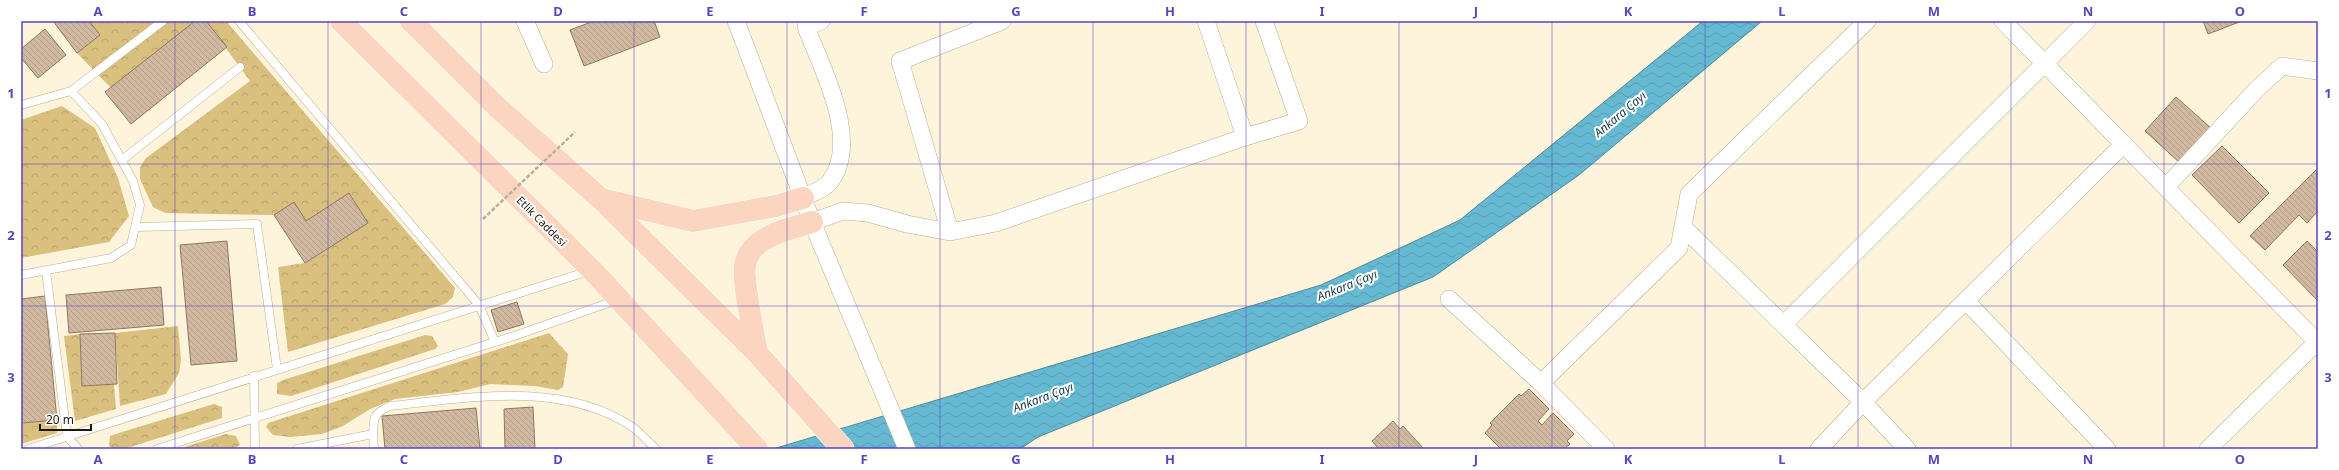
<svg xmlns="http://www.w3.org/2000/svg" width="2339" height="470" viewBox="0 0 2339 470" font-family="'Noto Sans',sans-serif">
<defs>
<pattern id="forest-crowns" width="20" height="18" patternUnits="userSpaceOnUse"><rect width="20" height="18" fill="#d9c07f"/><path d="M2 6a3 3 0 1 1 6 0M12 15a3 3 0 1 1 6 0" fill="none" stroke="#baa46d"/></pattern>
<pattern id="water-waves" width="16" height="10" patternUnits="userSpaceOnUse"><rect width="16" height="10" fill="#66b9d2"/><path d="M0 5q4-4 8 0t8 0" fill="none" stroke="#589eb3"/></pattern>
<pattern id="building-back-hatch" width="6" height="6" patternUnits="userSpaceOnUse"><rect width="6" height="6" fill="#d1b8a1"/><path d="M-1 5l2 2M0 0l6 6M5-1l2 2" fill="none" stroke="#b39e89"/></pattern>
</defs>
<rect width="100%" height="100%" fill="#fdf4db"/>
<path fill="url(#forest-crowns)" d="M 89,21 L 195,21 L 111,88 L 77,53 L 100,35 Z
M 206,21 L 226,21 L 455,288 L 453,297 L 445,304 L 288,352 L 278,267 L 305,263 L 368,223 L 350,194 L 306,221 L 294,203 L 274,215 L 165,213 L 153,207 L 140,179 L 140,167 L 146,158 L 250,81 Z
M 62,106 L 95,128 L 118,178 L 129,216 L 109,242 L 21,258 L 21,120 Z
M 178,326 L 181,359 L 179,373 L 166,394 L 120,406 L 115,333 Z
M 549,333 L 568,354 L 563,387 L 558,390 L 535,386 L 490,384 L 458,392 L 395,399 L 370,409 L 343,426 L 322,434 L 290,437 L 273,435 L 266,427 L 268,423 Z
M 80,334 L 82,386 L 114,384 L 116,409 L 75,421 L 64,336 Z
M 425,335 L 432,336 L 438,346 L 435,349 L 291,396 L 277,394 L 277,383 L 283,380 Z
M 214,404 L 222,407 L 222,418 L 124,449 L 113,449 L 109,446 L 110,436 L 122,432 Z
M 57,420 L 57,433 L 21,444 L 21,423 Z
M 226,434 L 236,436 L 240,445 L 233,449 L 178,449 Z"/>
<path fill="url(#water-waves)" stroke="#508997" d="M 1703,21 L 1762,21 L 1579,175 L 1433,277 L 1038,437 L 1020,449 L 773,449 L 1321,285 L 1460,220 Z"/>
<path fill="url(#building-back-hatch)" stroke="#8e7761" d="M 53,21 L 89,21 L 100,35 L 77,53 Z
M 195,21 L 206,21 L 227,47 L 131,124 L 105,92 Z
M 594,21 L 654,21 L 660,37 L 584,66 L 570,30 Z
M 2203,21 L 2242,21 L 2208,34 Z
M 45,29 L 66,55 L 38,78 L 21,58 L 21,49 Z
M 2176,97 L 2212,129 L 2180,163 L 2145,131 Z
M 2222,146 L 2269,193 L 2239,223 L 2192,175 Z
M 2318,168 L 2318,211 L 2307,223 L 2299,215 L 2265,250 L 2250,236 Z
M 349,193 L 368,223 L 305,263 L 274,215 L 294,202 L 306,221 Z
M 227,241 L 237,361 L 191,365 L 180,245 Z
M 2307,241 L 2318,252 L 2318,301 L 2283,265 Z
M 161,287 L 164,325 L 69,333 L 66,295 Z
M 45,296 L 57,420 L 21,423 L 21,299 Z
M 517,302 L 524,324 L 498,332 L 491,310 Z
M 115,333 L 117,384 L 82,386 L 80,334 Z
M 1529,389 L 1549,409 L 1538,421 L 1542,425 L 1553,413 L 1574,434 L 1567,441 L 1570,444 L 1564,449 L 1501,449 L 1485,433 L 1492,425 L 1490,423 L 1519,394 L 1521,396 Z
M 533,407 L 535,449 L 505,449 L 504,409 Z
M 476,408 L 480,449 L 385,449 L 382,416 Z
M 1393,421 L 1400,429 L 1403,426 L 1424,449 L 1379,449 L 1372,441 Z"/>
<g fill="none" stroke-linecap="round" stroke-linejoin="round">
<defs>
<path id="service" d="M 239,21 L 479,305 L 495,342
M 71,91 L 163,21
M 21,105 L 71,91 L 102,124 L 133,181 L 140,205 L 131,245 L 111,258 L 21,275
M 122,160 L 240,67
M 137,227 L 257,224 L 277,369
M 46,271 L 67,436 L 78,449
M 254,376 L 255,449
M 373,434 C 374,416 373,414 390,406 C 468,398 561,380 631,426 C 640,432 648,442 656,449
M 28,449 L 589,271
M 157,449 L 514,336 L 617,300
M 297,449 L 373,434 L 374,449"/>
<path id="minor" d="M 525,21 L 544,64
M 736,21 L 812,222 L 907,449
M 2003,21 L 2318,343
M 1245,137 L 1299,121 L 1264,21
M 2166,187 L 2257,89 L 2282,66 L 2318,71
M 803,198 C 810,194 824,189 829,183 C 862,142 822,69 806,27 L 821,21
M 812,222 L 843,211 L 868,213 L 907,224 L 950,232 L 996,223 L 1245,137 L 1206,21
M 1683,227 L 1863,402 L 1907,449
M 950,232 L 900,61 L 1002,21
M 1449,299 L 1541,383 L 1606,449
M 1967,302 L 2107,449
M 1784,324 L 2087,21
M 1541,383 L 1679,248 L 1689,194 L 1867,21
M 1819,449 L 1863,402 L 2124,144
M 2208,449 L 2317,342"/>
<path id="primary" d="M 341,21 L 592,270 L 757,449
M 411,21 L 497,107 L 601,199 L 757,353 L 843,449
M 601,199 L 693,221 L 776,206 L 803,198
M 757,353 C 754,334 742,281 745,265 C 747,254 754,246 763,240 C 777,231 795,227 812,222"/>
</defs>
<use href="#service" stroke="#b9ae90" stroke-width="9"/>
<use href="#minor" stroke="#b9ae90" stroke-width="18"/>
<use href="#primary" stroke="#fff" stroke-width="23"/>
<use href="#service" stroke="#fff" stroke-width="8"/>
<use href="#minor" stroke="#fff" stroke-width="17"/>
<use href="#primary" stroke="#fbd5bf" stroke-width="22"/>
<path stroke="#b8b09b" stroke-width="2.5" stroke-dasharray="4 2" stroke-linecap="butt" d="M 483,219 L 575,132"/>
</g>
<path fill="none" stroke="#5745bd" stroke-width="1" stroke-opacity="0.55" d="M 175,21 L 175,449M 328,21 L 328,449M 481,21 L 481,449M 634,21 L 634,449M 787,21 L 787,449M 940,21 L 940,449M 1093,21 L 1093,449M 1246,21 L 1246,449M 1399,21 L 1399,449M 1552,21 L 1552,449M 1705,21 L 1705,449M 1858,21 L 1858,449M 2011,21 L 2011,449M 2164,21 L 2164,449M 21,164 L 2318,164M 21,306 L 2318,306"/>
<g text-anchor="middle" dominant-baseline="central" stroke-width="4" stroke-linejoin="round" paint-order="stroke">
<g font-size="11" fill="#1d190d" stroke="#fff">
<text transform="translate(542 221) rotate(45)">Etlik Caddesi</text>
</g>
<g font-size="12" font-style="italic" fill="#133a46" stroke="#fff">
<text transform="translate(1620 114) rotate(-40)">Ankara Çayı</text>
<text transform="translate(1347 285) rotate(-22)">Ankara Çayı</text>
<text transform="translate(1043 397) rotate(-21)">Ankara Çayı</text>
</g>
</g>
<rect width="2339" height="470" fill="none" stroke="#ffffff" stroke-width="44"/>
<path d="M40 424v6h51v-6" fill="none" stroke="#1d190d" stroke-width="2"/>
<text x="46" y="424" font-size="12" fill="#1d190d" stroke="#ffffff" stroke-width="3" paint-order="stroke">20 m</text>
<rect x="22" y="22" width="2295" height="426" fill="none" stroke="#5745bd" stroke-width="1.5"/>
<g font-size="13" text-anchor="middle" font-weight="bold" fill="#5745bd">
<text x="98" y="16">A</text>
<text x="252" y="16">B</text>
<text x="404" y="16">C</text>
<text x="558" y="16">D</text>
<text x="710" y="16">E</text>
<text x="864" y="16">F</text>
<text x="1016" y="16">G</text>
<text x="1170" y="16">H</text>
<text x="1322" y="16">I</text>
<text x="1476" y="16">J</text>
<text x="1628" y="16">K</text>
<text x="1782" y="16">L</text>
<text x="1934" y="16">M</text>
<text x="2088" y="16">N</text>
<text x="2240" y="16">O</text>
<text x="11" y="98">1</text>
<text x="2328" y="98">1</text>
<text x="11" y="240">2</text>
<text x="2328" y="240">2</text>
<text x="11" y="382">3</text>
<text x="2328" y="382">3</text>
<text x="98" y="464">A</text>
<text x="252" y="464">B</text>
<text x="404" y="464">C</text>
<text x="558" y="464">D</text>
<text x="710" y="464">E</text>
<text x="864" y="464">F</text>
<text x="1016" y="464">G</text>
<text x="1170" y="464">H</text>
<text x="1322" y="464">I</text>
<text x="1476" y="464">J</text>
<text x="1628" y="464">K</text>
<text x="1782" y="464">L</text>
<text x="1934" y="464">M</text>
<text x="2088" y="464">N</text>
<text x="2240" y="464">O</text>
</g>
</svg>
